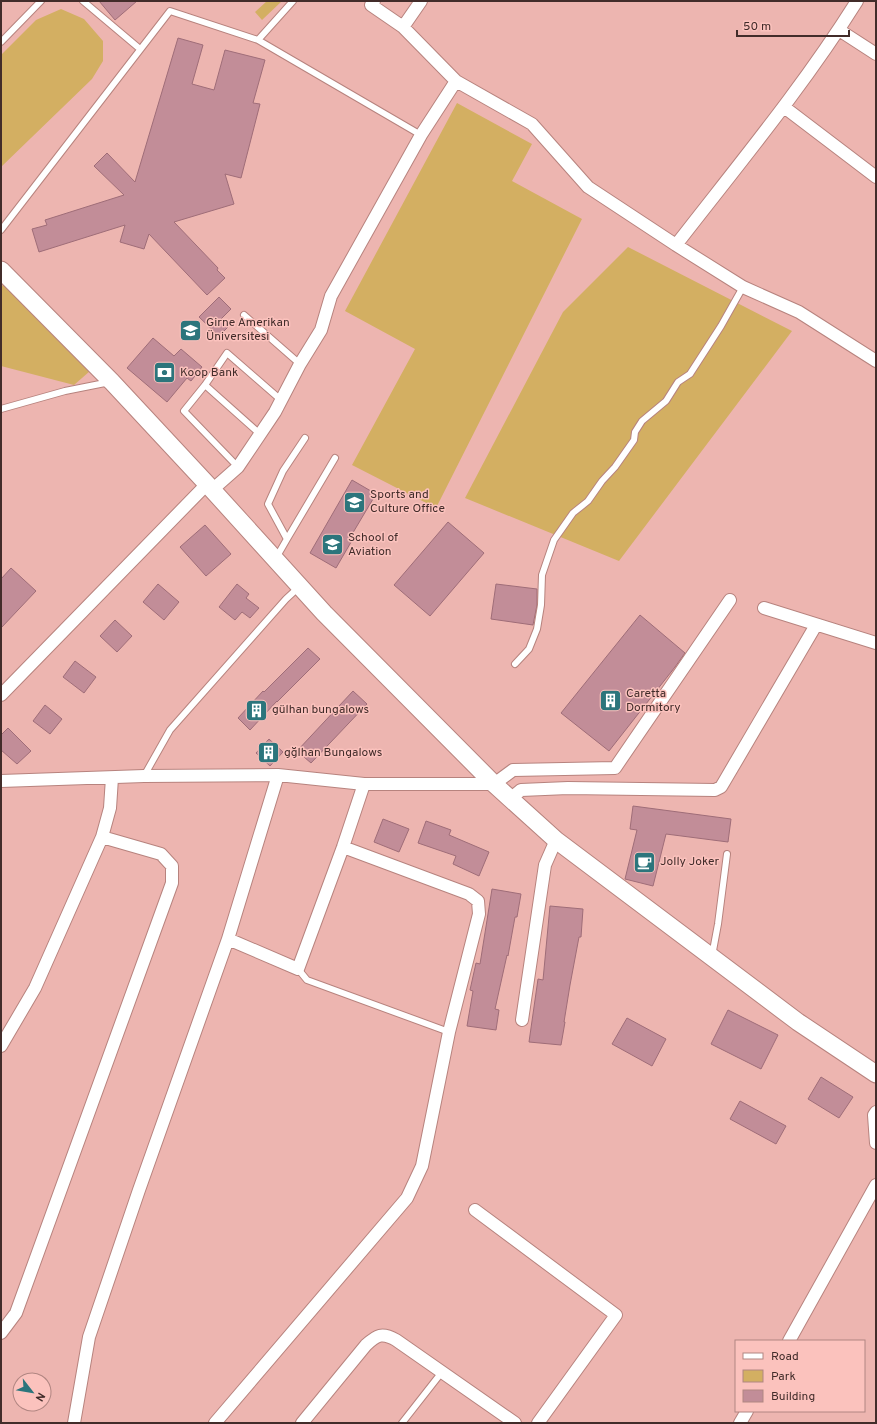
<svg xmlns="http://www.w3.org/2000/svg" width="877" height="1424" viewBox="0 0 877 1424" font-family="Overpass,sans-serif">
<rect width="100%" height="100%" fill="#edb5b0"/>
<path fill="#d3af62" d="M 267,1 L 282,1 L 262,20 L 255,12 Z
M 61,9 L 84,19 L 103,41 L 103,61 L 92,79 L 1,167 L 1,55 L 36,20 Z
M 457,103 L 532,144 L 512,181 L 582,219 L 436,508 L 352,465 L 415,349 L 345,311 Z
M 628,247 L 792,331 L 619,561 L 465,498 L 563,312 Z
M 6,282 L 90,371 L 74,385 L 1,366 L 1,287 Z"/>
<path fill="#c28d98" stroke="#9f6d78" d="M 99,1 L 137,1 L 115,20 Z
M 178,38 L 203,45 L 192,84 L 214,90 L 225,50 L 265,60 L 253,103 L 260,104 L 241,178 L 225,174 L 234,204 L 174,222 L 218,268 L 217,270 L 225,278 L 207,295 L 149,234 L 144,249 L 120,242 L 125,225 L 39,252 L 32,229 L 47,225 L 45,220 L 124,195 L 94,166 L 107,153 L 135,182 Z
M 219,297 L 231,309 L 221,319 L 228,327 L 219,336 L 199,317 Z
M 153,338 L 174,356 L 181,349 L 202,367 L 191,381 L 187,378 L 167,402 L 127,368 Z
M 352,480 L 376,494 L 351,536 L 354,537 L 336,568 L 310,553 Z
M 448,522 L 484,553 L 430,616 L 394,585 Z
M 205,525 L 231,554 L 206,576 L 180,547 Z
M 11,568 L 36,591 L 1,628 L 1,579 Z
M 158,584 L 179,602 L 164,620 L 143,602 Z
M 237,584 L 249,594 L 246,598 L 259,608 L 250,618 L 242,612 L 235,620 L 219,607 Z
M 496,584 L 537,589 L 537,605 L 533,625 L 491,619 Z
M 640,615 L 685,653 L 675,667 L 609,751 L 561,713 Z
M 115,620 L 132,636 L 117,652 L 100,636 Z
M 308,648 L 320,659 L 277,702 L 277,701 L 250,730 L 238,718 L 263,691 L 264,692 Z
M 75,661 L 96,677 L 84,693 L 63,677 Z
M 353,691 L 367,704 L 311,763 L 297,751 Z
M 45,705 L 62,719 L 50,734 L 33,721 Z
M 8,728 L 31,751 L 17,764 L 1,750 L 1,735 Z
M 269,739 L 283,752 L 270,766 L 256,753 Z
M 633,806 L 731,819 L 728,842 L 666,834 L 653,886 L 625,879 L 637,830 L 630,829 Z
M 383,819 L 409,829 L 399,852 L 374,842 Z
M 426,821 L 451,830 L 449,835 L 489,852 L 479,876 L 453,864 L 456,856 L 418,843 Z
M 492,889 L 521,894 L 517,917 L 515,917 L 508,956 L 507,955 L 495,1009 L 499,1010 L 496,1030 L 467,1026 L 473,991 L 470,990 L 476,963 L 480,964 Z
M 550,906 L 583,909 L 581,937 L 579,937 L 570,985 L 564,1022 L 565,1022 L 561,1045 L 529,1042 L 538,979 L 543,980 Z
M 728,1010 L 778,1035 L 761,1069 L 711,1044 Z
M 627,1018 L 666,1039 L 652,1066 L 612,1044 Z
M 821,1077 L 853,1097 L 839,1118 L 808,1099 Z
M 740,1101 L 786,1126 L 776,1144 L 730,1119 Z"/>
<g fill="none" stroke-linecap="round" stroke-linejoin="round">
<defs>
<path id="lane" d="M 83,1 L 140,49
M 258,40 L 421,135
M 1,42 L 41,1
M 1,230 L 170,11 L 258,40 L 293,1
M 244,315 L 300,364
M 205,385 L 260,434
M 1,409 L 65,391 L 110,382
M 238,467 L 184,411 L 205,385 L 227,353 L 281,400
M 287,539 L 335,458
M 276,558 L 287,539 L 268,504 L 283,471 L 305,438
M 515,664 L 529,649 L 537,629 L 541,605 L 542,575 L 554,540 L 573,513 L 588,501 L 602,481 L 615,467 L 634,440 L 635,432 L 642,421 L 666,401 L 678,382 L 690,374 L 721,326 L 743,287
M 144,776 L 170,730 L 286,599 L 299,587
M 712,956 L 718,924 L 727,854
M 298,969 L 307,980 L 449,1032
M 402,1423 L 442,1372"/>
<path id="street" d="M 374,1 L 371,5 L 403,27 L 456,81 L 532,124 L 588,187 L 676,245 L 743,287 L 799,312 L 876,361
M 403,27 L 421,1
M 839,30 L 876,54
M 784,107 L 876,177
M 676,245 C 738,165 803,87 857,1
M 212,490 L 238,467 L 275,412 L 300,364 L 321,330 L 331,296 L 421,135 L 456,81
M 764,608 L 876,643
M 1,695 L 207,484
M 1,781 L 144,776 L 278,775 L 364,784 L 494,784 L 513,770 L 615,768 L 730,600
M 510,799 L 521,790 L 568,788 L 715,790 L 721,787 L 724,782 L 816,625
M 228,939 L 298,969 L 343,847 L 364,784
M 522,1020 L 545,865 L 556,840
M 1,1046 L 35,988 L 102,837 L 110,808 L 112,778
M 876,1112 L 874,1115 L 876,1143
M 475,1210 L 616,1315 L 538,1423
M 1,1333 L 16,1313 L 172,883 L 172,866 L 161,854 L 102,837
M 789,1341 L 876,1185
M 74,1423 L 89,1337 L 139,1190 L 228,939 L 278,775
M 215,1423 L 407,1198 L 422,1166 L 449,1032 L 479,914 L 478,901 L 469,894 L 343,847
M 302,1423 L 366,1345 C 377,1335 382,1332 396,1340 L 515,1423
M 740,1423 L 747,1411"/>
<path id="secondary" d="M 1,270 L 112,382 L 207,484 L 324,613 L 494,784 L 556,840 L 798,1022 L 876,1074"/>
</defs>
<use href="#lane" stroke="#b7837e" stroke-width="8"/>
<use href="#street" stroke="#b7837e" stroke-width="14"/>
<use href="#secondary" stroke="#b7837e" stroke-width="19"/>
<use href="#lane" stroke="#fff" stroke-width="6"/>
<use href="#street" stroke="#fff" stroke-width="12"/>
<use href="#secondary" stroke="#fff" stroke-width="17"/>
</g>
<defs>
<symbol id="university-square" viewBox="-11 -11 22 22"><rect x="-9" y="-9" width="18" height="18" rx="4" fill="#2c757c" stroke="#fbc2bd"/><path d="M0-5L7-2L0 1L-7-2ZM-4 1L0 2.5L4 1V4Q0 6-4 4Z" fill="#fff"/></symbol>
<symbol id="bank-square" viewBox="-11 -11 22 22"><rect x="-9" y="-9" width="18" height="18" rx="4" fill="#2c757c" stroke="#fbc2bd"/><path d="M-6-4H6V4H-6ZM0-2.3a2.3 2.3 0 1 0 0 4.6a2.3 2.3 0 1 0 0-4.6Z" fill="#fff"/></symbol>
<symbol id="school-square" viewBox="-11 -11 22 22"><rect x="-9" y="-9" width="18" height="18" rx="4" fill="#2c757c" stroke="#fbc2bd"/><path d="M0-5L7-2L0 1L-7-2ZM-4 1L0 2.5L4 1V4Q0 6-4 4Z" fill="#fff"/></symbol>
<symbol id="building-square" viewBox="-11 -11 22 22"><rect x="-9" y="-9" width="18" height="18" rx="4" fill="#2c757c" stroke="#fbc2bd"/><path d="M-4-6H4V6H1V3H-1V6H-4ZM-2.5-4.3h1.7v1.8h-1.7ZM.8-4.3h1.7v1.8H.8ZM-2.5-1h1.7V.8h-1.7ZM.8-1h1.7V.8H.8Z" fill="#fff"/></symbol>
<symbol id="cafe-square" viewBox="-11 -11 22 22"><rect x="-9" y="-9" width="18" height="18" rx="4" fill="#2c757c" stroke="#fbc2bd"/><path d="M-5.5-4.5H6V0H3Q3 3.5 0 3.5H-2.5Q-5.5 3.5-5.5 0ZM3-3.2v2h1.7v-2ZM-6 4.5H4V6H-6Z" fill="#fff"/></symbol>
</defs>
<g fill-rule="evenodd">
<use href="#university-square" x="178" y="318" width="25" height="25"/>
<use href="#bank-square" x="152" y="360" width="25" height="25"/>
<use href="#university-square" x="342" y="490" width="25" height="25"/>
<use href="#school-square" x="320" y="532" width="25" height="25"/>
<use href="#building-square" x="598" y="688" width="25" height="25"/>
<use href="#building-square" x="244" y="698" width="25" height="25"/>
<use href="#building-square" x="256" y="740" width="25" height="25"/>
<use href="#cafe-square" x="632" y="850" width="25" height="25"/>
</g>
<g text-anchor="middle" dominant-baseline="central" stroke-width="3" stroke-linejoin="round" paint-order="stroke">
<g font-size="12" fill="#422c2a" stroke="#fbc2bd" text-anchor="start">
<text x="206" y="323">Girne Amerikan<tspan x="206" dy="14">Üniversitesi</tspan></text>
<text x="180" y="373">Koop Bank</text>
<text x="370" y="495">Sports and<tspan x="370" dy="14">Culture Office</tspan></text>
<text x="348" y="538">School of<tspan x="348" dy="14">Aviation</tspan></text>
<text x="626" y="694">Caretta<tspan x="626" dy="14">Dormitory</tspan></text>
<text x="272" y="710">gülhan bungalows</text>
<text x="284" y="753">gğlhan Bungalows</text>
<text x="660" y="862">Jolly Joker</text>
</g>
</g>
<rect width="877" height="1424" fill="none" stroke="#422c2a" stroke-width="4"/>
<rect x="735" y="1340" width="130" height="72" fill="#fbc2bd" stroke="#b18682"/>
<rect x="743" y="1353" width="20" height="6" fill="#ffffff" stroke="#b18682"/>
<text x="771" y="1360" font-size="12" fill="#422c2a">Road</text>
<rect x="743" y="1370" width="20" height="12" fill="#d3af62" stroke="#b18682"/>
<text x="771" y="1380" font-size="12" fill="#422c2a">Park</text>
<rect x="743" y="1390" width="20" height="12" fill="#c28d98" stroke="#b18682"/>
<text x="771" y="1400" font-size="12" fill="#422c2a">Building</text>
<g transform="translate(32 1392) rotate(121)"><circle r="19" fill="#fbc2bd" stroke="#b18682"/>
<path d="M0-3L7 15L0 10L-7 15Z" fill="#2c757c"/>
<text y="-6" font-size="11" font-weight="bold" text-anchor="middle" fill="#422c2a">N</text>
</g>
<path d="M737 30v6h112v-6" fill="none" stroke="#422c2a" stroke-width="2"/>
<text x="743" y="30" font-size="12" fill="#422c2a" stroke="#fbc2bd" stroke-width="3" paint-order="stroke">50 m</text>
</svg>
